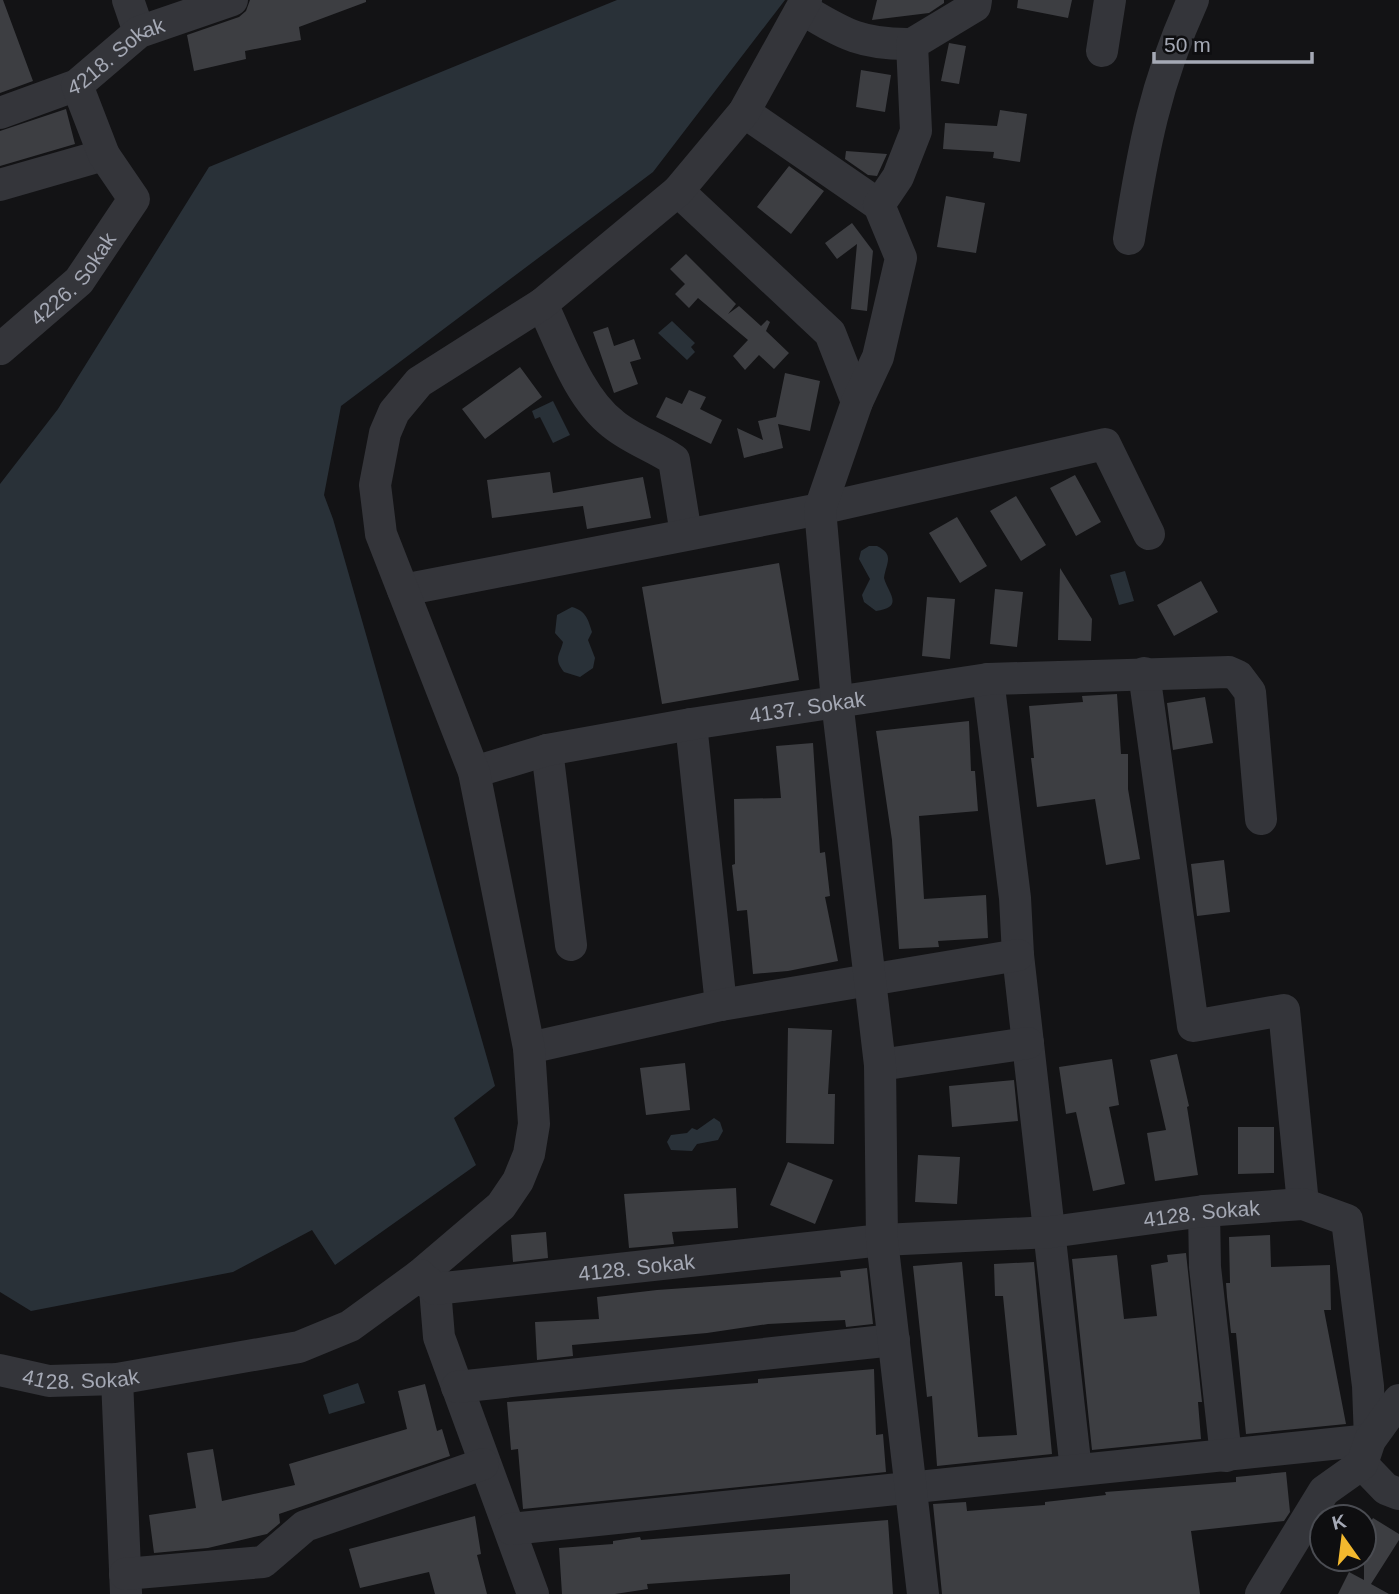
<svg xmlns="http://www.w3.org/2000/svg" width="1399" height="1594" viewBox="0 0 1399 1594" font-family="Helvetica,sans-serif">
<rect width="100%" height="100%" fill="#131315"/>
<path fill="#293138" d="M 617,0 L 785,0 L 653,172 L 341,406 L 324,495 L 333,519 L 495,1086 L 454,1118 L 476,1165 L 335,1265 L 312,1230 L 233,1272 L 31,1311 L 0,1292 L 0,484 L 58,409 L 209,167 Z
M 672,321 L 695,343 L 691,347 L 695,352 L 687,360 L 658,333 Z
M 553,401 L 570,435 L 553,443 L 540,417 L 535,419 L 532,411 Z
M 869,546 L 877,546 C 895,555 886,563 884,578 C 888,593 905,607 876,611 L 864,602 L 862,595 L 870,579 L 859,559 L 861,551 Z
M 1125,571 L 1134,601 L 1119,605 L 1110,575 Z
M 572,607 C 586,611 588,619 592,632 L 588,640 L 595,658 L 593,668 L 580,677 L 564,672 C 553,658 560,655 563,642 L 555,633 L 557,615 Z
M 714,1118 L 720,1122 L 723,1131 L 718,1140 L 697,1144 L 692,1151 L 671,1150 L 667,1142 L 671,1135 L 687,1133 L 692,1128 L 697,1130 Z
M 358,1383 L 365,1403 L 329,1414 L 323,1395 Z"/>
<path fill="#3d3e42" d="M 0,0 L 3,0 L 33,81 L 0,93 Z
M 250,0 L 366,0 L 366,2 L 299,27 L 301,40 L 245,51 L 246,59 L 194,71 L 187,35 L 239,17 L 246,11 Z
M 877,0 L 944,0 L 944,3 L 929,13 L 872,20 Z
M 1018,0 L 1072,0 L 1068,18 L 1017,8 Z
M 949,43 L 966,46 L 959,84 L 941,81 Z
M 861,70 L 891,75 L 885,112 L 856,107 Z
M 66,109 L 75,144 L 0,166 L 0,131 Z
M 1000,110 L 1027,114 L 1020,162 L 993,158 L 994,152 L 943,149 L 945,123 L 997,126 Z
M 846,151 L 887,154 L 877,176 L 868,175 L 845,159 Z
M 789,166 L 824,191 L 791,234 L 757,207 Z
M 946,196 L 985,203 L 976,253 L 937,247 Z
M 852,223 L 873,251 L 867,311 L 851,309 L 857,244 L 837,259 L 825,243 Z
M 686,254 L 736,304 L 728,314 L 739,306 L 761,326 L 767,320 L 770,322 L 766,331 L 789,353 L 774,369 L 759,355 L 745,370 L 733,356 L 748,340 L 698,298 L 689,308 L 675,294 L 685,284 L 670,269 Z
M 608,327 L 614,346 L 634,339 L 641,359 L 630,362 L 638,384 L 614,393 L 593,332 Z
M 520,367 L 542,397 L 485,439 L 462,409 Z
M 785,373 L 820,381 L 810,431 L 778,424 L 783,448 L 744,458 L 737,428 L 763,440 L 758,421 L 776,417 Z
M 689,390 L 706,397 L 700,409 L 722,420 L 711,444 L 656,417 L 666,397 L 682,404 Z
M 550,472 L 553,493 L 643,477 L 651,518 L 587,529 L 583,506 L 492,518 L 487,480 Z
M 1075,475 L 1101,522 L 1076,536 L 1050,488 Z
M 1016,496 L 1046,545 L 1021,561 L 990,511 Z
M 957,517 L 987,566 L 960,583 L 929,533 Z
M 779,563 L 799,680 L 662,704 L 642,587 Z
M 1060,568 L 1092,619 L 1091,641 L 1058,640 Z
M 1201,581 L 1218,612 L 1174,636 L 1157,605 Z
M 995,589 L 1023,592 L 1017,647 L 990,644 Z
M 927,597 L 955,599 L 950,659 L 922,656 Z
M 1117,694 L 1121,754 L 1128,754 L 1128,789 L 1140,859 L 1106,865 L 1095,799 L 1037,807 L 1031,758 L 1034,758 L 1029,706 L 1083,702 L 1082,696 Z
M 1205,697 L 1213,743 L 1173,750 L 1167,703 Z
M 969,721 L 971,771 L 975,771 L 978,811 L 919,816 L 924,899 L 986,895 L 988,938 L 938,941 L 939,947 L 899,949 L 892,840 L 876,731 Z
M 813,743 L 820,853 L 825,852 L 830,896 L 825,897 L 838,961 L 788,971 L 753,974 L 747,910 L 737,911 L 732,865 L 735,864 L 734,799 L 781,798 L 776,746 Z
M 1224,860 L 1230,912 L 1197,916 L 1191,864 Z
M 788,1028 L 832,1030 L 828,1094 L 835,1094 L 834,1144 L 786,1143 Z
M 1177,1054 L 1189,1106 L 1187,1107 L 1198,1175 L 1155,1181 L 1147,1133 L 1166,1130 L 1150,1060 Z
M 1112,1059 L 1119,1105 L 1109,1107 L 1125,1184 L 1093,1191 L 1076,1112 L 1066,1114 L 1059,1067 Z
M 685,1063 L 690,1110 L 646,1115 L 640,1068 Z
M 1014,1080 L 1018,1121 L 952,1127 L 949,1086 Z
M 1238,1127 L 1274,1127 L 1274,1173 L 1238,1174 Z
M 918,1155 L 960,1157 L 957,1204 L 915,1202 Z
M 788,1162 L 833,1180 L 815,1224 L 770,1205 Z
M 736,1188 L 738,1228 L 672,1232 L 674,1244 L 629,1248 L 624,1194 Z
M 546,1232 L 548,1258 L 513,1262 L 511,1235 Z
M 1270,1235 L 1271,1267 L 1330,1265 L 1331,1310 L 1324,1310 L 1346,1424 L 1246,1434 L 1236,1333 L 1231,1333 L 1227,1297 L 1226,1283 L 1230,1283 L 1229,1237 Z
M 1186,1253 L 1202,1402 L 1198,1402 L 1201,1439 L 1092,1450 L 1072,1259 L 1117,1255 L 1124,1319 L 1157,1316 L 1151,1265 L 1168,1262 L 1167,1255 Z
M 962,1262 L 978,1437 L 1017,1435 L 1003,1296 L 995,1296 L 994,1264 L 1034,1262 L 1052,1454 L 937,1466 L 932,1396 L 927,1397 L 913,1266 Z
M 867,1268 L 873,1324 L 846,1327 L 845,1320 L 768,1324 L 707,1333 L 572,1345 L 573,1356 L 537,1360 L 535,1322 L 599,1319 L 597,1297 L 657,1290 L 841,1277 L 840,1271 Z
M 874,1369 L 876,1435 L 883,1434 L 886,1472 L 523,1509 L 518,1449 L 511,1450 L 507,1402 L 758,1383 L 758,1379 Z
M 425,1384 L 437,1431 L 442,1429 L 450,1456 L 279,1514 L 280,1523 L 267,1534 L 208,1548 L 154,1553 L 149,1515 L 196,1508 L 187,1453 L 213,1449 L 222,1501 L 295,1485 L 289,1464 L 407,1429 L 398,1391 Z
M 1286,1472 L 1290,1512 L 1284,1521 L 1191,1531 L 1200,1594 L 942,1594 L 933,1504 L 966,1502 L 967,1511 L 1045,1505 L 1045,1502 L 1106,1495 L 1105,1492 L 1236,1482 L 1236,1477 Z
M 475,1516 L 481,1554 L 477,1555 L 487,1594 L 435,1594 L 429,1572 L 360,1588 L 349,1549 Z
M 1373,1518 L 1399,1534 L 1399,1540 L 1371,1584 L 1389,1594 L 1338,1594 L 1349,1572 L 1364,1580 L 1364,1532 Z
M 888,1520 L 893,1594 L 790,1594 L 790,1574 L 647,1584 L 648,1589 L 615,1594 L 562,1594 L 559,1548 L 613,1544 L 613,1541 L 640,1537 L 641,1540 Z"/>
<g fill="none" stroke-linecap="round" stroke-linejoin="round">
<g stroke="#34353a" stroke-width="32">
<path d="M 128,0 L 139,32"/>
<path d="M 802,9 C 844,34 861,45 912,44"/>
<path d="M 1102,51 L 1110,0"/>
<path d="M 744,112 L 879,205"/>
<path id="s1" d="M 0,113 L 77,85 L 139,32 L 232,0"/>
<path d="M 0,185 L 104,155"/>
<path d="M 678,191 L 830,333 L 857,402"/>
<path d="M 1129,239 C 1143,149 1155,84 1193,0"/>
<path d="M 542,304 C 561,343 578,397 613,424 C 631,439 655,447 674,460 L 686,534"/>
<path id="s2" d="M 0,349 L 79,281 L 134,199 L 104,155 L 77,85"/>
<path d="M 403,590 L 820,509 L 1105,444 L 1149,534"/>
<path d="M 1144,673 L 1193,1026 L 1284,1010 L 1303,1204"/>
<path d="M 988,679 L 1015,898 L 1018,955 L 1076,1470"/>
<path d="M 691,724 L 721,1005"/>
<path d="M 547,750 L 571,945"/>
<path id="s3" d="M 474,772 L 547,750 L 691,724 L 988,679 L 1229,672 L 1238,676 L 1250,692 L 1261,819"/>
<path d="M 529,1048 L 721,1005 L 1018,955"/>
<path d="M 880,1065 L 1028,1043"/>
<path d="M 1204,1211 L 1205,1267 L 1226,1456"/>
<path d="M 420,1275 L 501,1206 L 518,1181 L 529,1154 L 534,1124 L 529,1048 L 474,772 L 381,534 L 375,485 L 385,433 L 394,412 L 419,382 L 542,304 L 678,191 L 744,112 L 806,0"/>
<path d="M 435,1289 L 439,1337 L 533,1594"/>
<path id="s4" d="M 0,1370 L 49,1381 L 117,1379 L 299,1347 L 350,1326 L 420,1275 L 435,1289 L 882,1240 L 1051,1232 L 1204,1211 L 1303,1204 L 1347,1220 L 1368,1386 L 1370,1440"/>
<path d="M 117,1379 L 126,1593"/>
<path d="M 457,1387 L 894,1340"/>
<path d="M 1362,1464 L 1386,1489 L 1399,1494"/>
<path d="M 511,1529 L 1370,1440"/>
<path d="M 125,1574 L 263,1562 L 305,1526 L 483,1464"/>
<path d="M 923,1594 L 882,1240 L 880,1065 L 837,701 L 820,509 L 857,402 L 878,357 L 901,258 L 879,205 L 898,177 L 916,131 L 912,44 L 975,6 L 976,0"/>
<path d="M 1261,1594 L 1324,1491 L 1362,1464 L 1370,1440 L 1399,1400"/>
</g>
</g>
<g text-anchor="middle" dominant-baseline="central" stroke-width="6" stroke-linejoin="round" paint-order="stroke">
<g font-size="21" fill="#a5a9b5" stroke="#0e0e10">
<text stroke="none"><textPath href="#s1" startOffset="131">4218. Sokak</textPath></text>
<text stroke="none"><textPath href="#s2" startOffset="102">4226. Sokak</textPath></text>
<text stroke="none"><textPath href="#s3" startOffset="340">4137. Sokak</textPath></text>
<text stroke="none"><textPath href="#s4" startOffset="1236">4128. Sokak</textPath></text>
<text stroke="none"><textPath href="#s4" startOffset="668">4128. Sokak</textPath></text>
<text stroke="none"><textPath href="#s4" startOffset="82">4128. Sokak</textPath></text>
</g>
</g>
<g transform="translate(1343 1538) rotate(346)"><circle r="33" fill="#0e0e10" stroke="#4a4c52" stroke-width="2"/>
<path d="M0-5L12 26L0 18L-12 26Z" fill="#f2b82e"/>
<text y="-10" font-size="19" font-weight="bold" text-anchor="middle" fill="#a5a9b5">K</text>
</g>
<path d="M1154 52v10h158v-10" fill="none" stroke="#a5a9b5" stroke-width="3.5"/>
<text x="1164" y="52" font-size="21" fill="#a5a9b5" stroke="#0e0e10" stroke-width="5" paint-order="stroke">50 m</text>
</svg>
